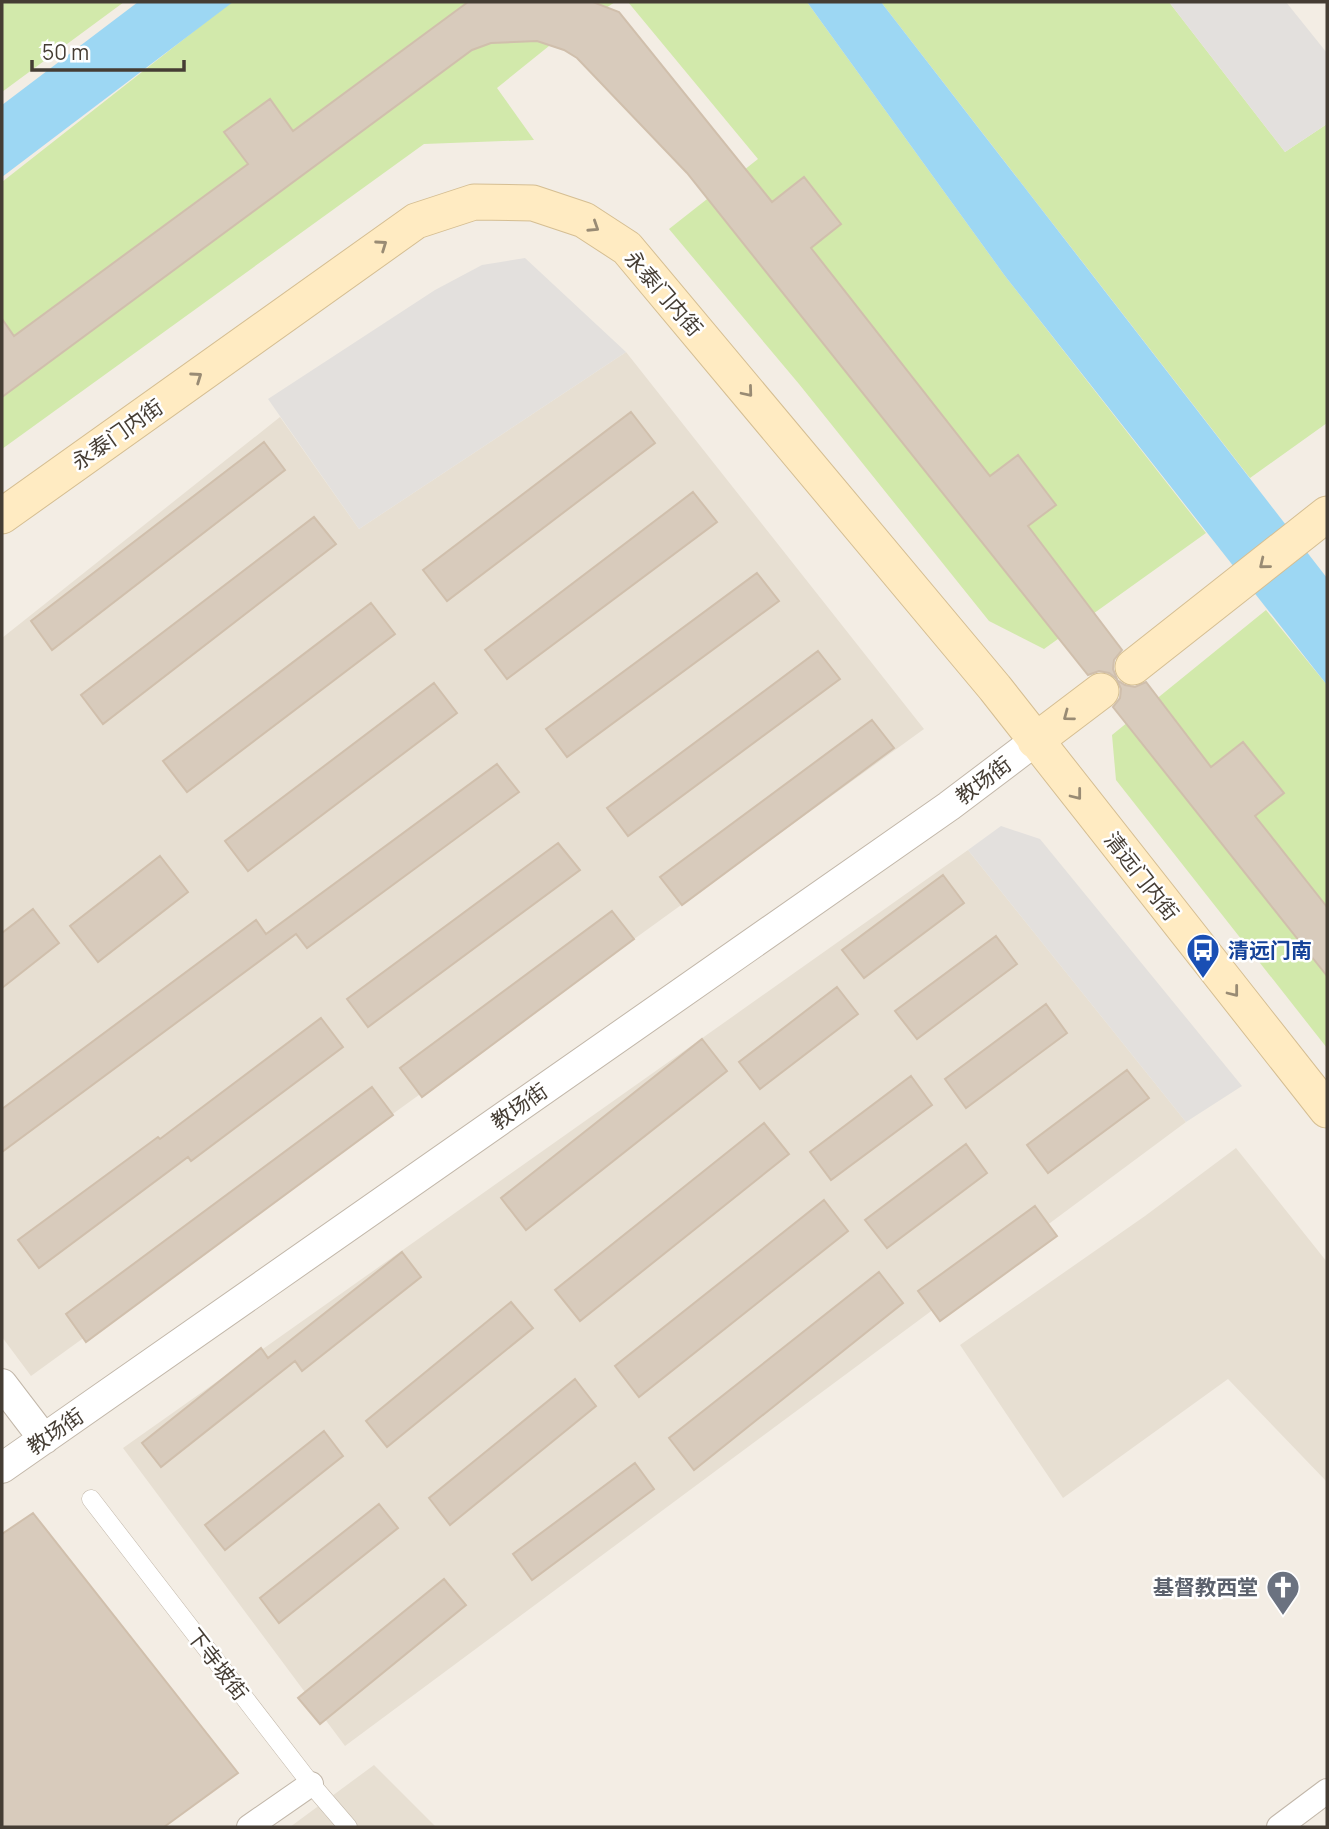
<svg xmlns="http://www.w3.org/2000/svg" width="1329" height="1829" viewBox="0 0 1329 1829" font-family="Manrope,'Noto Sans SC',sans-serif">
<rect width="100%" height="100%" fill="#f3ede4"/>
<path fill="#e7dfd2" d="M 626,352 L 924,729 L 31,1376 L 2,1337 L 2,638 L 280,417 L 359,529 Z
M 968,850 L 1186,1122 L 345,1746 L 123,1448 Z
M 1236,1148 L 1327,1262 L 1327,1482 L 1228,1379 L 1063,1498 L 960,1345 L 1145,1216 Z
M 374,1765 L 436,1827 L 290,1827 Z"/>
<path fill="#d2e9ab" d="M 2,2 L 124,2 L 2,92 Z
M 231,2 L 615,2 L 549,46 L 497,88 L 534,140 L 424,144 L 2,449 L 2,182 Z
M 628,2 L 807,2 L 1005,276 L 1206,533 L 1044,649 L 989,621 L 799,384 L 669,229 L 758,159 Z
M 881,2 L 1169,2 L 1285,152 L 1327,124 L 1327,423 L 1250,478 Z
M 1266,610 L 1327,685 L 1327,1048 L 1116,780 L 1112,735 Z"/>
<path fill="#e3e0dd" d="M 1169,2 L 1286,2 L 1327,53 L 1327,124 L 1285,152 Z
M 525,258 L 626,352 L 359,529 L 268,399 L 435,290 L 482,265 Z
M 1001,826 L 1040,839 L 1242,1086 L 1186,1122 L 968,850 Z"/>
<path fill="#9dd7f3" d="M 138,2 L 233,2 L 2,177 L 2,105 Z
M 807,2 L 881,2 L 1327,578 L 1327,685 L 1005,276 Z"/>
<path fill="#d8cbbc" stroke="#d0bfac" stroke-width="2" d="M 468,2 L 593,2 L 619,12 L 772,202 L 804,177 L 841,224 L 811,248 L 990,476 L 1018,455 L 1056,505 L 1028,526 L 1122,650 L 1114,660 L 1113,669 L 1117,679 L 1109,673 L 1099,671 L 1088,675 L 687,173 L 577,58 L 564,50 L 537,41 L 491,43 L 472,50 L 2,397 L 2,319 L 14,336 L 248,164 L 224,132 L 270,99 L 293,131 Z
M 631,412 L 655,443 L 447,601 L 423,570 Z
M 264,442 L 285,470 L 52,650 L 31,621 Z
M 693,492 L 717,522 L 507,679 L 485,650 Z
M 314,517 L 336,544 L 103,724 L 81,695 Z
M 757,573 L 779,601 L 567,757 L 546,729 Z
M 371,603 L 395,634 L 187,792 L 163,761 Z
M 818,651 L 840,679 L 628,836 L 607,808 Z
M 1117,680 L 1125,685 L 1135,687 L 1146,682 L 1211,767 L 1243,742 L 1284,793 L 1255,816 L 1327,907 L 1327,976 L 1113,707 L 1120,698 L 1121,689 Z
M 434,683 L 457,713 L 248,871 L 225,841 Z
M 872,720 L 894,748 L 682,905 L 660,877 Z
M 497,764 L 519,792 L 307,948 L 296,934 L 2,1152 L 2,1109 L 256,920 L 266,934 Z
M 558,843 L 580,870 L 368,1027 L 347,999 Z
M 160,856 L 188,892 L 98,962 L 70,926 Z
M 943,875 L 964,903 L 864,978 L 842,950 Z
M 33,909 L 59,943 L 2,988 L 2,933 Z
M 612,911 L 634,939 L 422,1097 L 400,1068 Z
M 996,936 L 1017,964 L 917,1039 L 895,1011 Z
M 837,987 L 858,1014 L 760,1089 L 739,1062 Z
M 1046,1004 L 1067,1033 L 966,1108 L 945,1079 Z
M 321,1018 L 343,1047 L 191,1161 L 188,1157 L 39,1268 L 18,1240 L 158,1137 L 160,1139 Z
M 702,1039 L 727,1071 L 526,1230 L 501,1198 Z
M 1127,1070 L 1149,1098 L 1048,1173 L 1027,1145 Z
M 911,1076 L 932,1105 L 831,1180 L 810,1152 Z
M 372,1087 L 393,1115 L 86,1342 L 66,1314 Z
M 764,1123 L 789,1154 L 580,1321 L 555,1290 Z
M 966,1144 L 987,1173 L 887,1248 L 865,1220 Z
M 824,1200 L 848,1231 L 639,1397 L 615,1366 Z
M 1035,1206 L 1057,1236 L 940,1321 L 918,1291 Z
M 402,1252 L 421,1277 L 302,1371 L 295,1361 L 161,1467 L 142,1443 L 261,1348 L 268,1358 Z
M 879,1272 L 903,1303 L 694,1470 L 669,1438 Z
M 511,1302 L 533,1328 L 387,1447 L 366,1421 Z
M 575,1379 L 596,1406 L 450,1525 L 429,1498 Z
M 324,1431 L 343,1456 L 225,1550 L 205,1525 Z
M 635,1463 L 654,1489 L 532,1580 L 513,1554 Z
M 379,1504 L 398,1528 L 279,1623 L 260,1598 Z
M 33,1513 L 238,1773 L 164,1827 L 2,1827 L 2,1534 Z
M 444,1579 L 466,1605 L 320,1724 L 298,1698 Z"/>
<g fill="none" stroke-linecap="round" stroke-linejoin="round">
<defs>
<path id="pedestrian" d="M 91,1499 L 311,1784 L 348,1827"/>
<path id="minor" d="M 249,1827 L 311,1784
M 1279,1827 L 1327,1791"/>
<path id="tertiary" d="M 2,1384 L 44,1439
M 2,1468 L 949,806 L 1035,741"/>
<path id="secondary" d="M 2,516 L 416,221 L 474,202 L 533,203 L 584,220 L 627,248 L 995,688 L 1327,1110
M 1133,667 L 1327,514
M 1035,741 L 1101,691"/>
</defs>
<use href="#pedestrian" stroke="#c2b7a9" stroke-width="19"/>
<use href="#minor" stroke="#c2b7a9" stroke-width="26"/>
<use href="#tertiary" stroke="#c2b7a9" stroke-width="32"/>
<use href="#secondary" stroke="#d5be92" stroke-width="37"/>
<use href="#pedestrian" stroke="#fff" stroke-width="18"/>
<use href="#minor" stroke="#fff" stroke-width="24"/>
<use href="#tertiary" stroke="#fff" stroke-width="30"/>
<use href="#secondary" stroke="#ffebc2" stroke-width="35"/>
</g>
<defs><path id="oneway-chevron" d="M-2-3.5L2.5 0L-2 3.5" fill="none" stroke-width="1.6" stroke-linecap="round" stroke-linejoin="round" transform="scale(1.75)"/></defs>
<g stroke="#998b74">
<use href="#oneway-chevron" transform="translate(594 227) rotate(33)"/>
<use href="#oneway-chevron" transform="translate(382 245) rotate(-35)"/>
<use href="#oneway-chevron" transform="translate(197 377) rotate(-35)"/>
<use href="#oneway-chevron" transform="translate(748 392) rotate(50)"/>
<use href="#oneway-chevron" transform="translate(1264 564) rotate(141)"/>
<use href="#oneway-chevron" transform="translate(1068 716) rotate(143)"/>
<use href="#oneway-chevron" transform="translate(1077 795) rotate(52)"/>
<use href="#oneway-chevron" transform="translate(1234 992) rotate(52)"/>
</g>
<defs>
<symbol id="bus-pin" viewBox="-11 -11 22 30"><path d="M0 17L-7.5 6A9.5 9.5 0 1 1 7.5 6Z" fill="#1a4fb4" stroke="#fff"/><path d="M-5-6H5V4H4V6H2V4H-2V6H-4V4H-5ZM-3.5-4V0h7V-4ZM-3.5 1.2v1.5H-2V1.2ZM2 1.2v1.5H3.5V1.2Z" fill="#fff"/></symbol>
<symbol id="church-pin" viewBox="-11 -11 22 30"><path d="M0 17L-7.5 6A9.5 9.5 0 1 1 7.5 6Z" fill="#6b7280" stroke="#fff"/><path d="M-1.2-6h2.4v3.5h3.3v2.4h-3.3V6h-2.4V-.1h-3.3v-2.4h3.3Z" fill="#fff"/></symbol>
</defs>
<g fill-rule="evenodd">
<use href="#bus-pin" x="1184" y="931" width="38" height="52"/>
<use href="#church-pin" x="1264" y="1568" width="38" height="52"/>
</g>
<g text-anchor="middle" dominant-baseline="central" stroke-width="5" stroke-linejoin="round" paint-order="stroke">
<g font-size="21" fill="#453d34" stroke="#fff">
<text transform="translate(664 293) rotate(49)">永泰门内街</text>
<text transform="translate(117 434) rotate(-35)">永泰门内街</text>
<text transform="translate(983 780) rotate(-37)">教场街</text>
<text transform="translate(1142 876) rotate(52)">清远门内街</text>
<text transform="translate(519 1106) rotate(-35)">教场街</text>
<text transform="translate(55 1431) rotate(-35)">教场街</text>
<text transform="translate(218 1664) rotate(52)">下寺坡街</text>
</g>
<g font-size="21" font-weight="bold" fill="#164399" stroke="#fff" text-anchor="start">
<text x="1228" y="950">清远门南</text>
</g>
<g font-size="21" font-weight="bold" fill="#5b616d" stroke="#fff" text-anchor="end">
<text x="1258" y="1587">基督教西堂</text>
</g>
</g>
<rect width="1329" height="1829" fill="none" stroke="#453d34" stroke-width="7"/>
<path d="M32 60v10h152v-10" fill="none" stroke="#453d34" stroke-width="3.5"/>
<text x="42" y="60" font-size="21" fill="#453d34" stroke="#ffffff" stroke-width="5" paint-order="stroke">50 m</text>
</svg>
